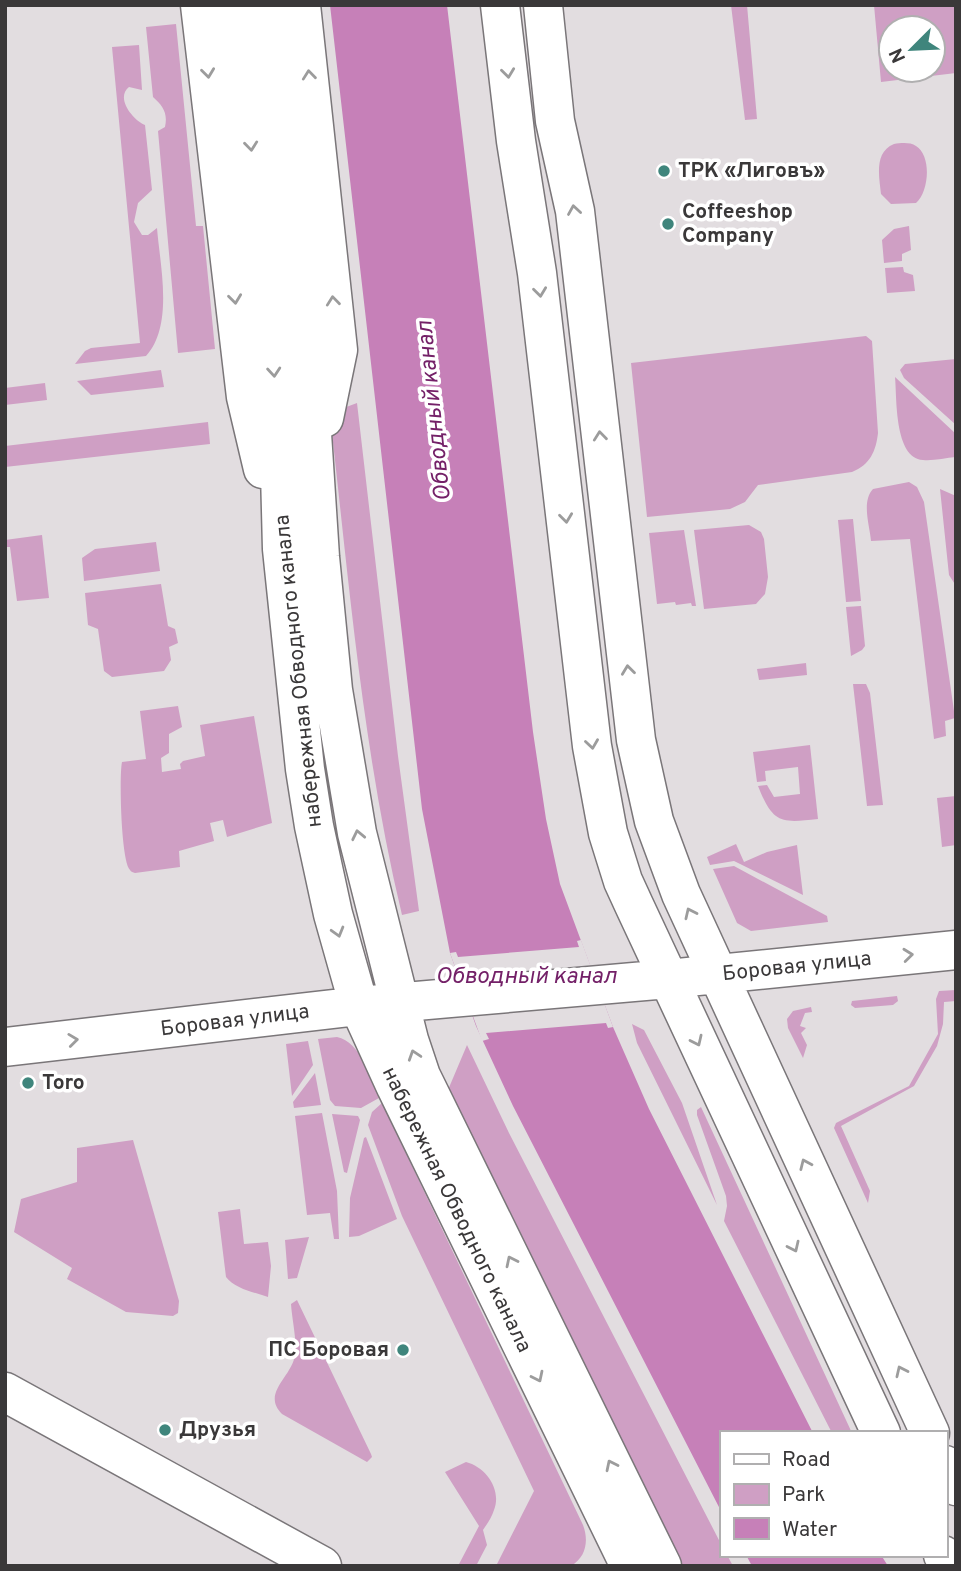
<svg xmlns="http://www.w3.org/2000/svg" width="961" height="1571" viewBox="0 0 961 1571" font-family="Overpass,sans-serif">
<rect width="100%" height="100%" fill="#e2dde0"/>
<path fill="#cf9fc4" fill-rule="evenodd" d="M 731,5 L 747,5 L 757,119 L 745,120 Z
M 874,5 L 956,5 L 956,73 L 881,82 ZM 891,28 L 933,28 L 933,70 L 891,70 Z
M 176,24 L 196,226 L 203,226 L 215,349 L 178,353 L 158,131 L 165,127 C 168,113 163,106 153,97 L 146,27 Z
M 139,45 L 142,90 L 129,87 C 115,98 133,120 145,125 L 152,190 L 138,203 L 134,222 L 142,235 L 148,235 L 157,228 C 160,266 174,325 146,356 L 75,364 L 85,351 L 91,348 L 140,343 L 112,47 Z
M 894,144 C 901,143 910,142 916,146 C 932,156 929,192 916,203 L 891,204 L 881,194 C 879,176 874,152 894,144 Z
M 909,226 L 911,250 L 902,254 L 902,261 L 884,263 L 882,240 L 894,229 Z
M 903,267 L 904,272 L 913,275 L 915,291 L 887,293 L 885,268 Z
M 866,336 L 872,341 L 878,433 C 876,451 870,465 852,472 L 758,485 L 745,502 L 730,509 L 647,517 L 631,363 Z
M 956,359 L 956,425 L 904,378 L 900,370 L 905,364 Z
M 161,370 L 164,387 L 91,395 L 77,381 Z
M 895,377 L 956,434 L 956,457 C 945,458 933,461 923,460 C 894,458 897,398 895,377 Z
M 45,383 L 47,400 L 5,405 L 5,388 Z
M 357,403 L 398,756 L 419,911 L 402,915 C 364,756 350,594 332,433 L 341,409 Z
M 208,422 L 210,444 L 5,467 L 5,446 Z
M 909,482 L 917,487 L 924,502 L 955,718 L 945,721 L 946,736 L 934,739 L 910,539 L 871,541 C 870,526 861,502 873,489 Z
M 940,489 L 956,496 L 956,586 L 949,575 Z
M 853,519 L 861,601 L 846,602 L 838,520 Z
M 749,525 L 761,532 L 764,539 L 768,577 L 765,594 L 756,604 L 704,609 L 694,530 Z
M 684,530 L 696,606 L 692,606 L 691,603 L 676,605 L 675,602 L 657,604 L 649,533 Z
M 42,535 L 49,598 L 17,601 L 10,547 L 6,547 L 5,540 Z
M 156,542 L 160,571 L 84,581 L 82,558 L 95,549 Z
M 161,584 L 168,626 L 175,629 L 178,643 L 169,647 L 171,660 L 164,671 L 112,677 L 104,671 L 98,629 L 88,625 L 85,593 Z
M 861,606 L 865,646 L 862,650 L 851,656 L 846,607 Z
M 806,663 L 807,675 L 759,680 L 757,669 Z
M 853,684 L 866,684 L 870,693 L 883,805 L 867,806 Z
M 178,706 L 182,727 L 169,734 L 169,753 L 161,758 L 162,772 L 181,769 L 180,764 L 183,761 L 205,756 L 200,725 L 254,716 L 272,823 L 227,837 L 223,820 L 210,823 L 214,841 L 179,851 L 180,867 L 135,873 C 133,872 131,872 130,870 C 121,861 119,776 122,762 L 146,759 L 140,711 Z
M 810,745 L 818,819 C 781,823 773,824 758,786 L 767,785 L 774,797 L 800,794 L 798,767 L 765,771 L 766,781 L 757,782 L 753,752 Z
M 956,796 L 956,845 L 942,847 L 937,798 Z
M 736,844 L 744,862 L 767,852 L 797,845 L 803,895 L 734,861 L 710,865 L 707,857 Z
M 734,866 L 827,916 L 828,922 L 751,931 L 737,923 L 713,869 Z
M 956,990 L 956,1001 L 944,1002 L 943,1024 L 937,1046 L 914,1086 L 841,1126 L 870,1191 L 868,1203 L 834,1128 L 836,1123 L 909,1086 L 938,1034 L 936,999 L 939,991 Z
M 897,996 L 898,1001 L 893,1005 L 855,1008 L 851,1005 L 852,1001 Z
M 811,1007 L 812,1012 L 805,1013 L 800,1026 L 806,1028 L 801,1033 L 807,1045 L 803,1058 L 788,1028 L 787,1019 L 793,1011 Z
M 632,1024 L 644,1030 L 682,1103 L 717,1205 L 637,1043 Z
M 337,1037 C 361,1042 370,1077 379,1098 L 361,1108 L 335,1106 L 330,1100 L 318,1039 Z
M 308,1041 L 313,1065 L 292,1096 L 286,1044 Z
M 467,1045 L 509,1133 L 721,1544 L 721,1555 L 727,1555 L 733,1566 L 680,1566 L 445,1097 Z
M 315,1073 L 321,1105 L 294,1108 L 293,1102 Z
M 382,1103 L 583,1525 C 589,1541 586,1557 571,1566 L 496,1566 L 534,1491 L 402,1216 L 368,1125 L 372,1112 Z
M 701,1107 L 852,1433 L 832,1433 L 724,1221 L 727,1206 L 726,1196 L 697,1115 L 697,1110 Z
M 322,1113 L 337,1191 L 339,1239 L 334,1239 L 330,1213 L 307,1215 L 295,1116 Z
M 332,1114 L 358,1116 L 360,1120 L 347,1173 L 344,1172 Z
M 366,1137 L 397,1219 L 359,1236 L 349,1237 L 350,1198 L 364,1138 Z
M 133,1140 L 179,1301 L 178,1313 L 173,1316 L 126,1312 L 67,1279 L 72,1268 L 14,1232 L 21,1199 L 77,1182 L 77,1148 Z
M 240,1209 L 244,1244 L 268,1242 L 271,1266 L 268,1297 C 254,1292 235,1289 226,1277 L 218,1212 Z
M 309,1237 L 297,1278 L 288,1279 L 285,1240 Z
M 297,1300 L 371,1454 L 372,1457 L 367,1462 L 282,1414 C 261,1393 292,1377 295,1355 C 297,1339 292,1320 291,1304 Z
M 466,1462 C 486,1467 502,1490 494,1510 C 492,1517 487,1524 483,1530 L 487,1545 L 476,1566 L 458,1566 L 479,1526 L 445,1472 Z"/>
<path fill="#c680b8" d="M 330,5 L 447,5 L 533,732 L 546,819 L 560,884 L 613,1027 L 649,1109 L 813,1433 L 721,1433 L 721,1511 L 513,1106 L 476,1026 L 450,953 L 422,809 Z
M 746,1555 L 881,1555 L 888,1566 L 752,1566 Z"/>
<path fill="#e2dde0" d="M 581,940 L 613,1027 L 608,1028 L 606,1023 L 486,1033 L 489,1039 L 482,1041 L 450,953 L 456,952 L 458,957 L 579,947 L 577,941 Z"/>
<g fill="none" stroke-linecap="round" stroke-linejoin="round">
<defs>
<path id="secondary" d="M 200,5 L 246,397 L 263,469
M 235,5 L 269,308 L 279,433 L 282,549 L 305,769 L 314,826 L 333,914 L 359,1006 L 396,1087 L 630,1566
M 270,5 L 304,310 L 320,557 L 333,690 L 357,833 L 409,1040 L 421,1076 L 662,1566
M 301,5 L 338,350 L 324,418
M 500,5 L 516,141 L 537,273 L 592,746 L 608,833 L 623,881 L 634,905 L 881,1433
M 543,5 L 555,121 L 575,211 L 636,740 L 654,821 L 681,894 L 930,1433
M 5,1047 L 359,1006 L 668,979 L 956,950
M 5,1392 L 322,1566
M 945,1465 L 956,1486
M 943,1555 L 950,1566"/>
</defs>
<use href="#secondary" stroke="#7a7679" stroke-width="41"/>
<use href="#secondary" stroke="#fff" stroke-width="38"/>
</g>
<defs><path id="oneway-chevron" d="M-2-3.5L2.5 0L-2 3.5" fill="none" stroke-width="1.6" stroke-linecap="round" stroke-linejoin="round" transform="scale(1.75)"/></defs>
<g stroke="#9c9c9c">
<use href="#oneway-chevron" transform="translate(208 73) rotate(83)"/>
<use href="#oneway-chevron" transform="translate(508 73) rotate(83)"/>
<use href="#oneway-chevron" transform="translate(309 75) rotate(-96)"/>
<use href="#oneway-chevron" transform="translate(251 146) rotate(84)"/>
<use href="#oneway-chevron" transform="translate(574 210) rotate(-99)"/>
<use href="#oneway-chevron" transform="translate(540 292) rotate(83)"/>
<use href="#oneway-chevron" transform="translate(235 299) rotate(83)"/>
<use href="#oneway-chevron" transform="translate(333 301) rotate(-96)"/>
<use href="#oneway-chevron" transform="translate(274 372) rotate(85)"/>
<use href="#oneway-chevron" transform="translate(600 436) rotate(-96)"/>
<use href="#oneway-chevron" transform="translate(566 518) rotate(83)"/>
<use href="#oneway-chevron" transform="translate(628 670) rotate(-97)"/>
<use href="#oneway-chevron" transform="translate(592 744) rotate(82)"/>
<use href="#oneway-chevron" transform="translate(358 835) rotate(-102)"/>
<use href="#oneway-chevron" transform="translate(690 913) rotate(-115)"/>
<use href="#oneway-chevron" transform="translate(338 932) rotate(74)"/>
<use href="#oneway-chevron" transform="translate(908 955) rotate(-6)"/>
<use href="#oneway-chevron" transform="translate(73 1040) rotate(-7)"/>
<use href="#oneway-chevron" transform="translate(697 1041) rotate(65)"/>
<use href="#oneway-chevron" transform="translate(414 1055) rotate(-108)"/>
<use href="#oneway-chevron" transform="translate(805 1164) rotate(-114)"/>
<use href="#oneway-chevron" transform="translate(794 1247) rotate(65)"/>
<use href="#oneway-chevron" transform="translate(511 1261) rotate(-116)"/>
<use href="#oneway-chevron" transform="translate(901 1371) rotate(-115)"/>
<use href="#oneway-chevron" transform="translate(538 1377) rotate(64)"/>
<use href="#oneway-chevron" transform="translate(611 1465) rotate(-116)"/>
</g>
<g fill="#3f857c" stroke="#fff" stroke-width="2.5">
<circle cx="664" cy="171" r="7"/>
<circle cx="668" cy="224" r="7"/>
<circle cx="28" cy="1083" r="7"/>
<circle cx="403" cy="1350" r="7"/>
<circle cx="165" cy="1430" r="7"/>
</g>
<g text-anchor="middle" dominant-baseline="central" stroke-width="7" stroke-linejoin="round" paint-order="stroke">
<g font-size="21" font-weight="bold" fill="#3a3839" stroke="#fff" text-anchor="start">
<text x="678" y="171">ТРК «Лиговъ»</text>
<text x="682" y="212">Coffeeshop<tspan x="682" dy="24">Company</tspan></text>
<text x="42" y="1083">Toro</text>
<text x="389" y="1350" text-anchor="end">ПС Боровая</text>
<text x="179" y="1430">Друзья</text>
</g>
<g font-size="21" fill="#3a3839" stroke="#fff">
<text transform="translate(299 671) rotate(-96)">набережная Обводного канала</text>
<text transform="translate(797 967) rotate(-6)">Боровая улица</text>
<text transform="translate(235 1021) rotate(-7)">Боровая улица</text>
<text transform="translate(456 1210) rotate(64)">набережная Обводного канала</text>
</g>
<g font-size="23" font-style="italic" fill="#742168" stroke="#fff">
<text transform="translate(435 411) rotate(-96)">Обводный канал</text>
<text x="526" y="977">Обводный канал</text>
</g>
</g>
<rect width="961" height="1571" fill="none" stroke="#3a3839" stroke-width="14"/>
<rect x="720" y="1431" width="228" height="126" fill="#ffffff" stroke="#b0afb0" stroke-width="2"/>
<rect x="734" y="1454" width="35" height="10" fill="#ffffff" stroke="#b0afb0" stroke-width="2"/>
<text x="782" y="1466" font-size="21" fill="#3a3839">Road</text>
<rect x="734" y="1484" width="35" height="21" fill="#cf9fc4" stroke="#b0afb0" stroke-width="2"/>
<text x="782" y="1501" font-size="21" fill="#3a3839">Park</text>
<rect x="734" y="1518" width="35" height="21" fill="#c680b8" stroke="#b0afb0" stroke-width="2"/>
<text x="782" y="1536" font-size="21" fill="#3a3839">Water</text>
<g transform="translate(912 49) rotate(246)"><circle r="33" fill="#ffffff" stroke="#b0afb0" stroke-width="2"/>
<path d="M0-5L12 26L0 18L-12 26Z" fill="#3f857c"/>
<text y="-10" font-size="19" font-weight="bold" text-anchor="middle" fill="#3a3839">N</text>
</g>
</svg>
